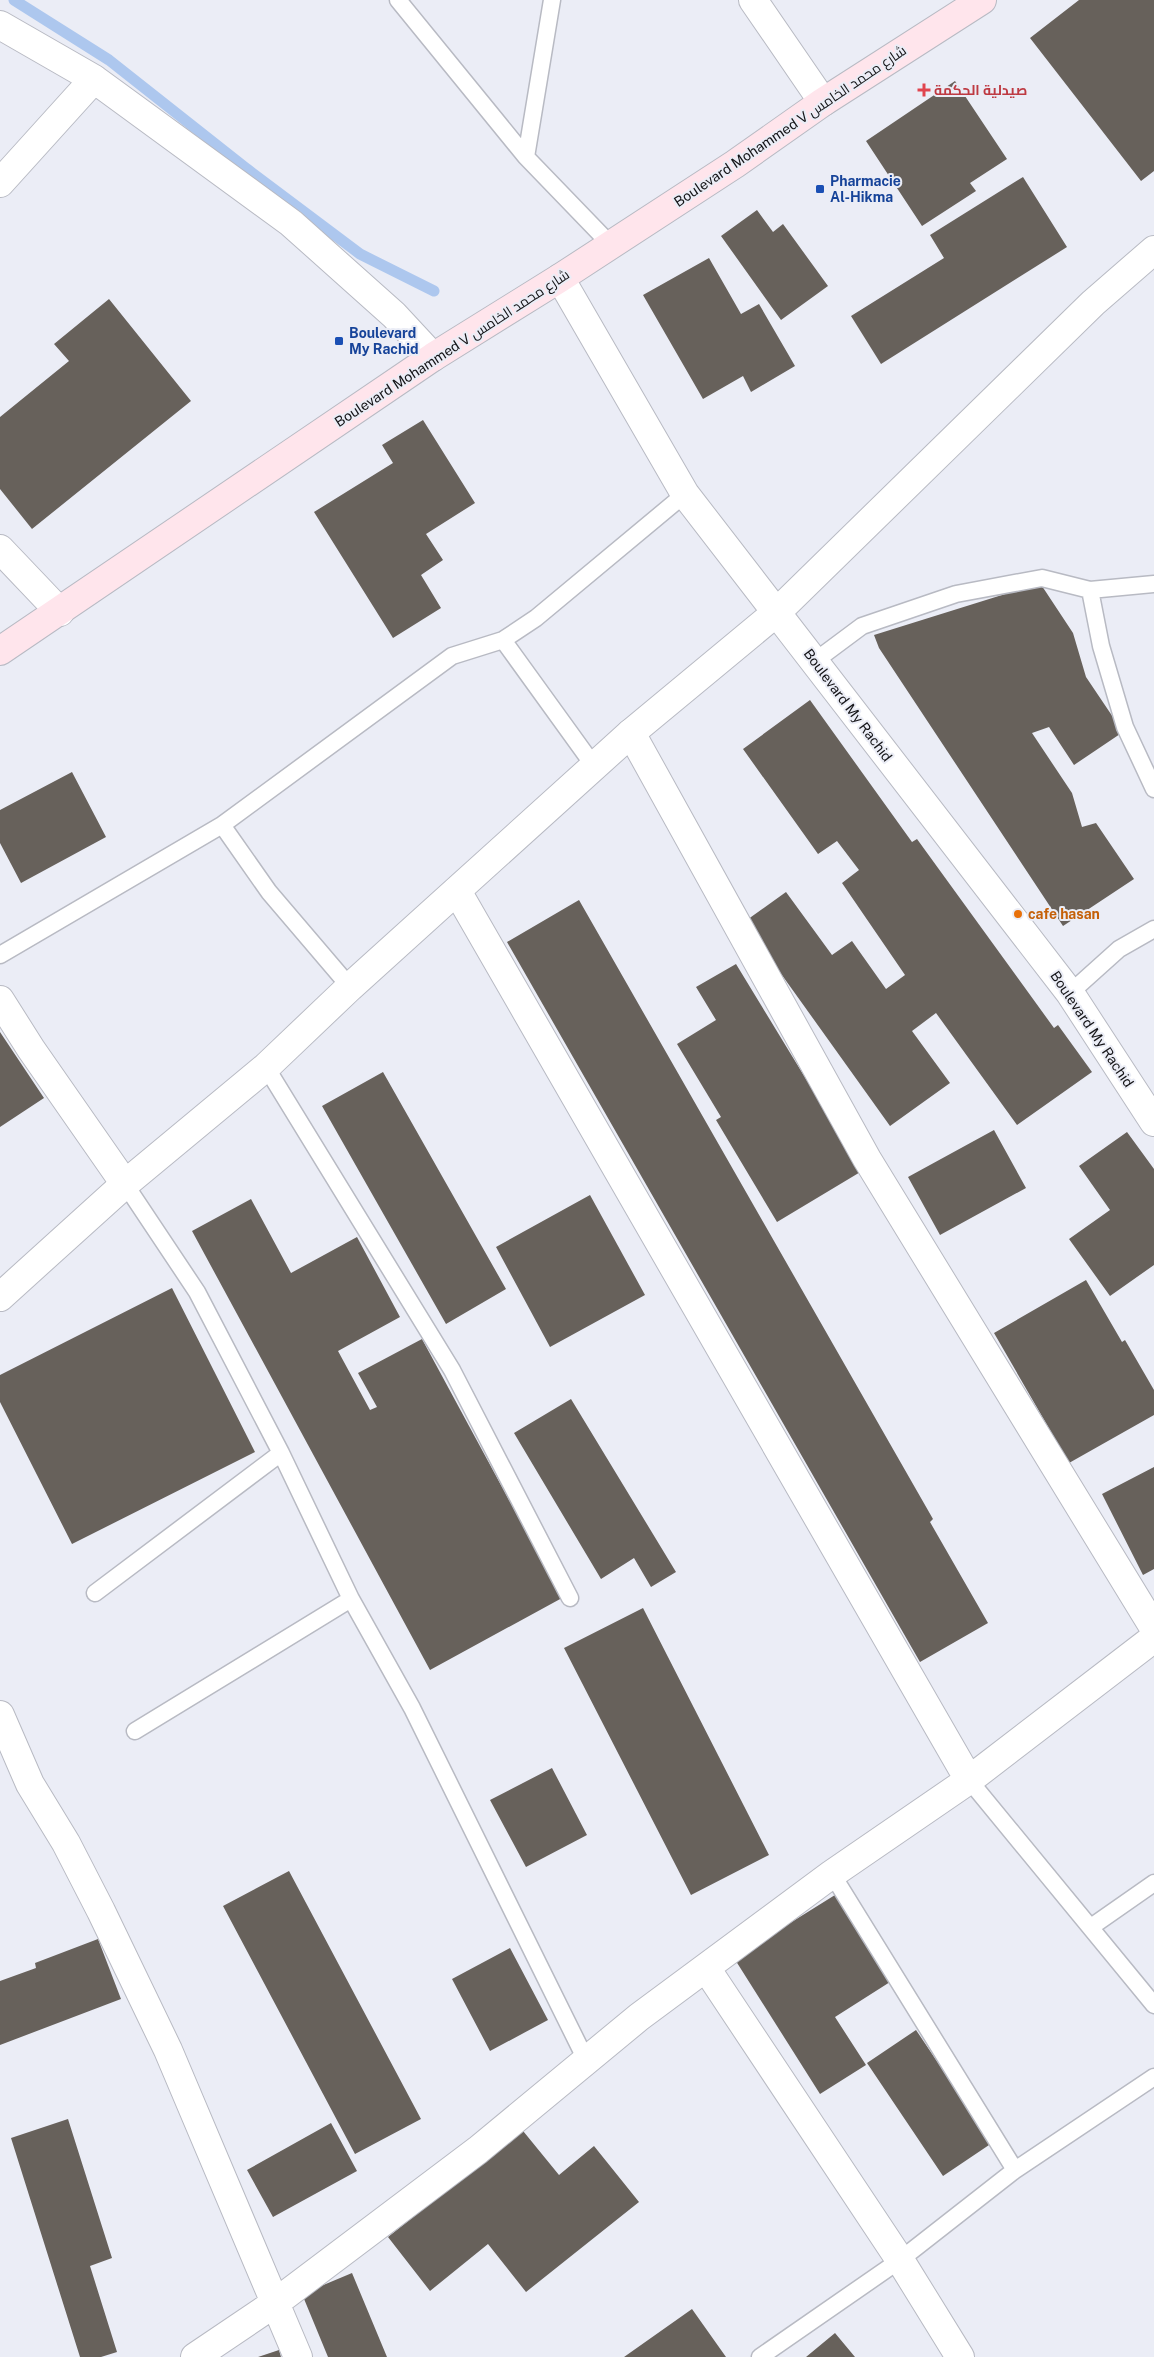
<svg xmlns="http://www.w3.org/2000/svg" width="1154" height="2357" viewBox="0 0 1154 2357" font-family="'Public Sans',Cairo,sans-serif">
<rect width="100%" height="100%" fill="#ebedf6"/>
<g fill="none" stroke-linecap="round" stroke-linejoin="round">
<path stroke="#adc7ee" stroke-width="11" d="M 14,0 L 109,60 L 247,169 L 360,254 L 434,291"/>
</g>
<path fill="#67615b" d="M 1079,0 L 1154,0 L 1154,171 L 1141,181 L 1030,38 Z
M 955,81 L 1007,159 L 970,183 L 976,191 L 922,226 L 866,141 Z
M 1023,177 L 1067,247 L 881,364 L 851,316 L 944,258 L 930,235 Z
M 757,210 L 773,232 L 783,224 L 828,286 L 781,320 L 721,236 Z
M 709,258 L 741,314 L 759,304 L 795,366 L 751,392 L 743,376 L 703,399 L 643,295 Z
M 109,299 L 191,401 L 32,529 L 0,489 L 0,417 L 69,361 L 54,344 Z
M 423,420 L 475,503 L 426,534 L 443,560 L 421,575 L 441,608 L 393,638 L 314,512 L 393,463 L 382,445 Z
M 1040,583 L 1073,633 L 1086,677 L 1123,732 L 1074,765 L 1049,727 L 1032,733 L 1072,793 L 1082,827 L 1096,823 L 1134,879 L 1063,926 L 879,648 L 874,635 Z
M 810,700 L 912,842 L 917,839 L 1054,1028 L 1058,1025 L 1092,1072 L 1017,1125 L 936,1013 L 912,1031 L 950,1083 L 890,1126 L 744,922 L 786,892 L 832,955 L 852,941 L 886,989 L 905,975 L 842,883 L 859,870 L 837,841 L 818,854 L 743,749 Z
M 72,772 L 106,837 L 21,883 L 0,843 L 0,810 Z
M 579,900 L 933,1519 L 930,1522 L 988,1623 L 920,1662 L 507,942 Z
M 736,964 L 862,1171 L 777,1222 L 716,1120 L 721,1117 L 677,1044 L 716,1020 L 696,987 Z
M 0,1032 L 44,1098 L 0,1127 Z
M 383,1072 L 506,1289 L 446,1324 L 322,1106 Z
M 994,1130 L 1026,1188 L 940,1235 L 908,1177 Z
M 1127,1132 L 1154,1169 L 1154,1265 L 1110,1296 L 1069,1239 L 1110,1210 L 1079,1166 Z
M 590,1195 L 645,1295 L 550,1347 L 496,1247 Z
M 251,1199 L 291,1273 L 357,1237 L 400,1317 L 338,1351 L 370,1410 L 377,1407 L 358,1373 L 422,1339 L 562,1598 L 430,1670 L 192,1231 Z
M 1086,1280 L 1122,1342 L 1125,1340 L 1154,1390 L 1154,1415 L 1069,1463 L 994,1333 Z
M 172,1288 L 255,1452 L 72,1544 L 0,1402 L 0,1375 Z
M 571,1399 L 676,1572 L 651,1587 L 634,1558 L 601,1579 L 514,1433 Z
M 1154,1467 L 1154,1569 L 1143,1575 L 1102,1494 Z
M 643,1608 L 769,1855 L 691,1895 L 564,1648 Z
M 552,1768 L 587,1835 L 526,1867 L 490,1800 Z
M 289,1871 L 421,2119 L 355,2154 L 223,1906 Z
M 835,1895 L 890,1982 L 835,2017 L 866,2065 L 820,2094 L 734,1958 Z
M 98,1939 L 121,1999 L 0,2045 L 0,1981 L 36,1968 L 35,1963 Z
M 510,1948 L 548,2020 L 490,2051 L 452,1979 Z
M 916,2030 L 992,2143 L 943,2176 L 867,2063 Z
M 68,2119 L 112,2258 L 90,2266 L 117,2352 L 101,2357 L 80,2357 L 11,2138 Z
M 331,2123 L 357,2171 L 273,2217 L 247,2170 Z
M 519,2126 L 559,2175 L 594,2146 L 639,2202 L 526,2292 L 488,2244 L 430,2291 L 388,2237 L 461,2179 Z
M 352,2273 L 387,2357 L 328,2357 L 302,2294 Z
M 692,2309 L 726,2357 L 624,2357 Z
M 835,2333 L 855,2357 L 806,2357 Z
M 279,2350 L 281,2357 L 258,2357 Z"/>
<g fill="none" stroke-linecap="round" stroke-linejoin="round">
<defs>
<path id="service" d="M 398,0 L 526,157 L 610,244
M 526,157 L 552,0
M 1090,590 L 1101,646 L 1125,727 L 1154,789
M 503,640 L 594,766
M 815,661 L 862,626 L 956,594 L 1042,578 L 1090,590 L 1154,584
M 222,825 L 269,892 L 350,987
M 0,955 L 222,825 L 452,656 L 503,640 L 536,618 L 685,494
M 1070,993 L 1119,949 L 1154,929
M 266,1067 L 452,1370 L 570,1598
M 125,1184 L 197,1292 L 281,1453 L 351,1599 L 412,1708 L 586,2060
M 95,1593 L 281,1453
M 135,1731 L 351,1599
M 969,1780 L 1154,2005
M 832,1874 L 1015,2170
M 1091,1927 L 1154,1883
M 760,2357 L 900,2260 L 1015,2170 L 1154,2077"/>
<path id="minor" d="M 753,0 L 823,102
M 0,25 L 94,79 L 291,223 L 394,315 L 433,357
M 0,183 L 94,79
M 0,549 L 60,612
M 631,733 L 867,1159 L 1154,1628
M 457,891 L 969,1780
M 0,1000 L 31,1049 L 125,1184
M 0,1715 L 30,1784 L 66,1843 L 101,1911 L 168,2050 L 298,2357
M 706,1968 L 900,2260 L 960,2357
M 195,2357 L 275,2303 L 478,2150 L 639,2017 L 832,1874 L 969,1780 L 1154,1638"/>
<path id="tertiary" d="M 560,278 L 685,494 L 1070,993 L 1154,1122
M 0,1297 L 125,1184 L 266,1067 L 350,987 L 631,733 L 777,612 L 1093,303 L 1154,250"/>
<path id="secondary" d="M 0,651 L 433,357 L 560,278 L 735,164 L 823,102 L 982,0"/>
</defs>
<use href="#service" stroke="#b8bac3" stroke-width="19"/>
<use href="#minor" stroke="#b8bac3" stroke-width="30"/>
<use href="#tertiary" stroke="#b8bac3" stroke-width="30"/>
<use href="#secondary" stroke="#b8bac3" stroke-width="30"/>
<use href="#service" stroke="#fff" stroke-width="16"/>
<use href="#minor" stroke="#fff" stroke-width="28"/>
<use href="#tertiary" stroke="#fff" stroke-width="28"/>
<use href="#secondary" stroke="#ffe5ec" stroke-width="28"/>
</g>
<path fill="#e0444e" stroke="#ebedf6" stroke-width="2" d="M921.5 82.5h5v5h5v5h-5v5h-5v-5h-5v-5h5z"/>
<g fill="#1a4fb4" stroke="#ebedf6" stroke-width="2">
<rect x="815" y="184" width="10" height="10" rx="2.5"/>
<rect x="334" y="336" width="10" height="10" rx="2.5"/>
</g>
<circle fill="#e8710a" stroke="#ebedf6" stroke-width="2" cx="1018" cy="914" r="5"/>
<g text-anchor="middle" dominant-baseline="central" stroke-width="4" stroke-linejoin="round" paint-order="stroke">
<g font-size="14" font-weight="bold" fill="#be3a42" stroke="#ebedf6" text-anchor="start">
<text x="934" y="90">صيدلية الحكمة</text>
</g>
<g font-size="14" fill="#131316" stroke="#ebedf6">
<text transform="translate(790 126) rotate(-34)">Boulevard Mohammed V شارع محمد الخامس</text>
<text transform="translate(452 348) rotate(-33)">Boulevard Mohammed V شارع محمد الخامس</text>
<text transform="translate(848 705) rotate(53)">Boulevard My Rachid</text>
<text transform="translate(1092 1029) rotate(56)">Boulevard My Rachid</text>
</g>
<g font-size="14" font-weight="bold" fill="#164399" stroke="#ebedf6" text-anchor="start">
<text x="830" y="181">Pharmacie<tspan x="830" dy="16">Al-Hikma</tspan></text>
<text x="349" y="333">Boulevard<tspan x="349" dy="16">My Rachid</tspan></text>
</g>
<g font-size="14" font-weight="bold" fill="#c56008" stroke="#ebedf6" text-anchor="start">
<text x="1028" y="914">cafe hasan</text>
</g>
</g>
</svg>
